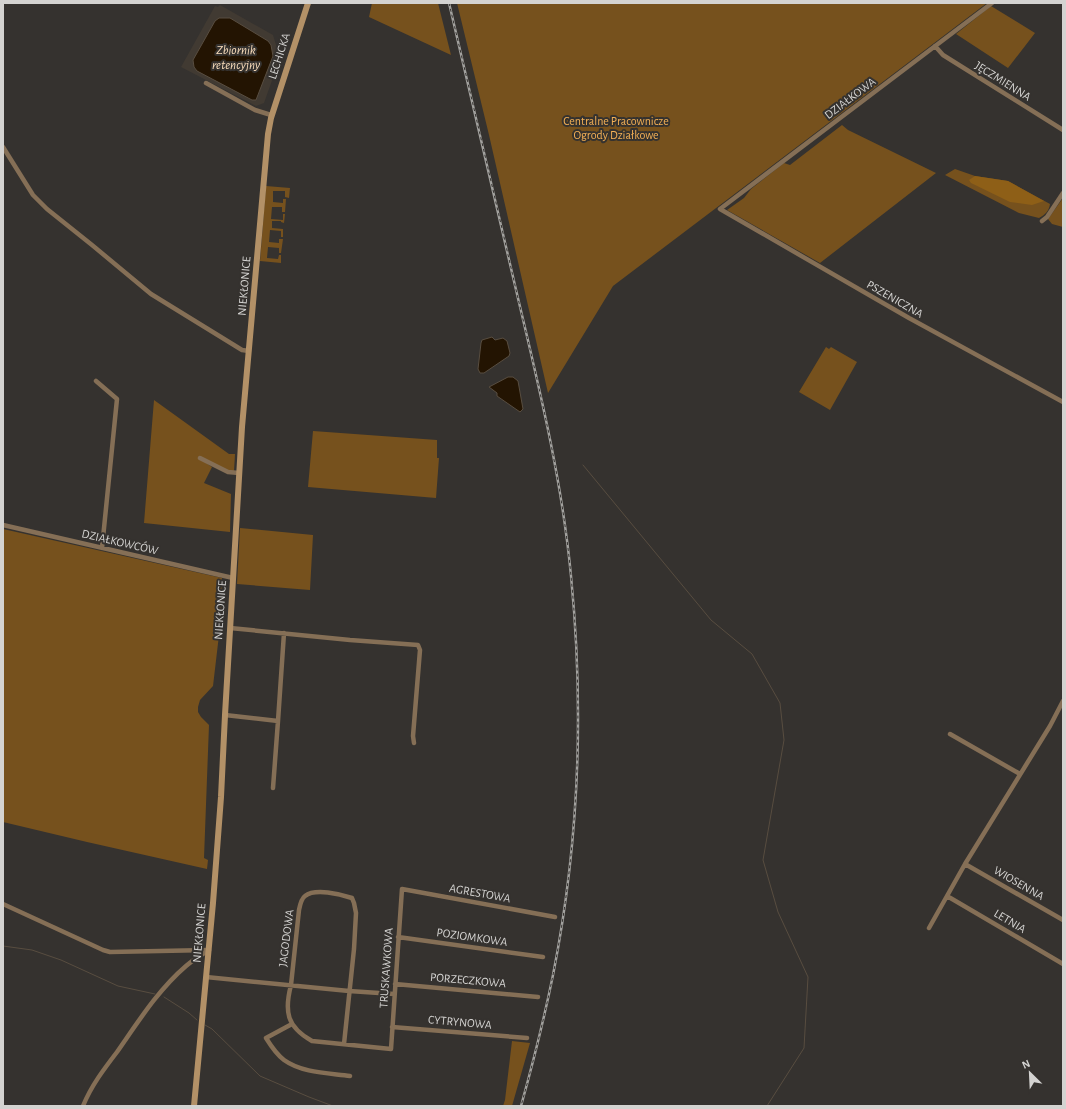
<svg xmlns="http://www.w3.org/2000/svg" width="1066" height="1109" viewBox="0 0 1066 1109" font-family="'Alegreya Sans',sans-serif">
<rect width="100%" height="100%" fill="#35322f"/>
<path fill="#413a32" d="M 220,5 L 273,35 L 280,58 L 264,103 L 256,106 L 181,67 L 215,6 L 218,7 Z"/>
<path fill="#76511d" d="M 372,3 L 438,3 L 451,55 L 369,17 Z
M 457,3 L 987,3 L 613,286 L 548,393 L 489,135 Z
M 991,6 L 1035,33 L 1008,68 L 956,34 Z
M 842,125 L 848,130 L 936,173 L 820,263 L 727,210 L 744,198 L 751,189 L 784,163 L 790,165 Z
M 955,169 L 975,176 L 1008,181 L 1050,204 C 1049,211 1045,215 1039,218 L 1019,213 L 945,175 Z
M 266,186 L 290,188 L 289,198 L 285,197 L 285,191 L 273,191 L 273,202 L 283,203 L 283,199 L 286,199 L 285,212 L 282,212 L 282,207 L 272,207 L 271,219 L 283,220 L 283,214 L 285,214 L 284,223 L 281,222 L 281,221 L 272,221 L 272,228 L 283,229 L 283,237 L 281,237 L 281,231 L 270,230 L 269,242 L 279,243 L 279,239 L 283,239 L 281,253 L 279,253 L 279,248 L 268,247 L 267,258 L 278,259 L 279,255 L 281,255 L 281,263 L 260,261 Z
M 1063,198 L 1063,227 L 1052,224 L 1048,219 Z
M 826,347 L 829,349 L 831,347 L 857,362 L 830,410 L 799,392 Z
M 154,400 L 229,454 L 235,454 L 234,471 L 228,471 L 206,463 L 212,467 L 204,483 L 231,494 L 230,532 L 144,523 Z
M 313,431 L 437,440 L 437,458 L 439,458 L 436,498 L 308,487 Z
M 240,528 L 313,535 L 310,590 L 237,584 Z
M 3,529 L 222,578 L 219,635 L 213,686 L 200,700 L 198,707 L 198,712 L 201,717 L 209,725 L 204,858 L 208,860 L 207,869 L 87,842 L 3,822 Z
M 512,1041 L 530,1043 L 512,1106 L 503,1106 L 505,1100 Z"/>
<path fill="#8e5f17" d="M 975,176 L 1008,181 L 1044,201 L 1032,205 L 1010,202 L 971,183 L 969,180 Z"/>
<path fill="#231402" stroke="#584d40" d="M 219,18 L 230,18 L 268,41 L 271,45 L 273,56 L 256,100 L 252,100 L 197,71 L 194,67 L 193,60 L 215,21 Z
M 492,337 L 495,340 L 503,338 L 507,341 L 510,353 L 509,356 L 484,373 L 480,373 L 478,369 L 481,343 L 482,340 Z
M 508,377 L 513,377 L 518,381 L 523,409 L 520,412 L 497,396 L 497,393 L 489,387 Z"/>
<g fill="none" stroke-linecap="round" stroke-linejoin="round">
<path stroke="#584d40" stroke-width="1" d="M 583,465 L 711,620 L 752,654 L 780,703 L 784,740 L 763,860 L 778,912 L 808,977 L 804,1048 L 767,1106
M 3,946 L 32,950 L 61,960 L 118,986 L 155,994
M 164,997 L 189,1013 L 197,1020
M 205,1025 L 212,1029 L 260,1076 L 309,1097 L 333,1106"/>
<path stroke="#856f56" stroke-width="4.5" d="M 992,3 L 720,209 L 909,318 L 1063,402
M 935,46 L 943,55 L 1063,130
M 206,83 L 255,110 L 271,115
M 3,147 L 33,195 L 47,209 L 92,245 L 151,294 L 242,350 L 249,351
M 1042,221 L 1047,217 L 1063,193
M 96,381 L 117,399 L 102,548
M 200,458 L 228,472 L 239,473
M 3,525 L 233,578
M 230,628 L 350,640 L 418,645 L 420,650 L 413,736 L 414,743
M 225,715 L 278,721 L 273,788
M 278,721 L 284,633
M 950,734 L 1020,774
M 965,864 L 1063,920
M 947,896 L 1063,964
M 3,904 L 103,950 L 110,952 L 209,950
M 929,928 L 965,864 L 1050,726 L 1063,701
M 398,937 L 543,957
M 206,977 L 349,991 L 394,994
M 395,984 L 538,997
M 292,1024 L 266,1038 C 271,1046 276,1054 284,1060 C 302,1073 328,1073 350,1076
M 392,1027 L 527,1038
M 344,1044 L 354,949 L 356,913 L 354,903 L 352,898 C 340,894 315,888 305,896 C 301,899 300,905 299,910 L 291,985 C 284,1012 287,1027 312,1041 L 391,1049 L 402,889 L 555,917
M 83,1106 C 91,1086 104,1069 117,1052 C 138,1022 158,990 186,966 C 193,960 201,955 209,950"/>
<path stroke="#b39167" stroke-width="6" d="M 194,1106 L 213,903 L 221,797 L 225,715 L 242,427 L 268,134 L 271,118 L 308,3"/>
<defs>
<path id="rail" d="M 449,3 C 472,100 495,197 517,294 C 539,387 562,480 571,576 C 584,708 579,844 553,975 C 544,1019 533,1063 521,1106"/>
</defs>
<use href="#rail" stroke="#a3a29f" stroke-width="2.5"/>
<use href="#rail" stroke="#35322f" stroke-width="1" stroke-dasharray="3" stroke-linecap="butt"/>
</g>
<g text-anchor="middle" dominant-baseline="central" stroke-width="4" stroke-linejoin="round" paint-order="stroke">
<g font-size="12" fill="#d4d3d1" stroke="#35322f">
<text transform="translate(279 56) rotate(-72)">LECHICKA</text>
<text transform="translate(1003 81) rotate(32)">JĘCZMIENNA</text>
<text transform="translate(850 98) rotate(-37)">DZIAŁKOWA</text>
<text transform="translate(244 286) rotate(-85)">NIEKŁONICE</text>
<text transform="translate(895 299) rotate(30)">PSZENICZNA</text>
<text transform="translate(120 542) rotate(13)">DZIAŁKOWCÓW</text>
<text transform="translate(220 610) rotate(-86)">NIEKŁONICE</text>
<text transform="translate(1019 883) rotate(30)">WIOSENNA</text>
<text transform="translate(480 893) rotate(10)">AGRESTOWA</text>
<text transform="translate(1010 921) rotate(31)">LETNIA</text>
<text transform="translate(199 933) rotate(-85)">NIEKŁONICE</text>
<text transform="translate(472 937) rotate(8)">POZIOMKOWA</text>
<text transform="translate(286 938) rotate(-83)">JAGODOWA</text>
<text transform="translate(386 968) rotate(-86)">TRUSKAWKOWA</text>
<text transform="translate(468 980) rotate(5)">PORZECZKOWA</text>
<text transform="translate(460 1022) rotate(5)">CYTRYNOWA</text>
</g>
<g font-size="12" fill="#f4b055" stroke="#35322f">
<text x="616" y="121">Centralne Pracownicze<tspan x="616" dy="14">Ogrody Działkowe</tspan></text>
</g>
<g font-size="13" font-style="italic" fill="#f8dcbb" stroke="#35322f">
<text x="236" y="50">Zbiornik<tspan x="236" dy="15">retencyjny</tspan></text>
</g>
</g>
<rect width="1066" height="1109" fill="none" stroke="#d4d3d1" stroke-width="8"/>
<g transform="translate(1030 1073) rotate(336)" stroke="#35322f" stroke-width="3" paint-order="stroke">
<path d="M0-3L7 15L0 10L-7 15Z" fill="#d4d3d1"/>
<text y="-6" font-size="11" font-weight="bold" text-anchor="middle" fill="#d4d3d1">N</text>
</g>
</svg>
